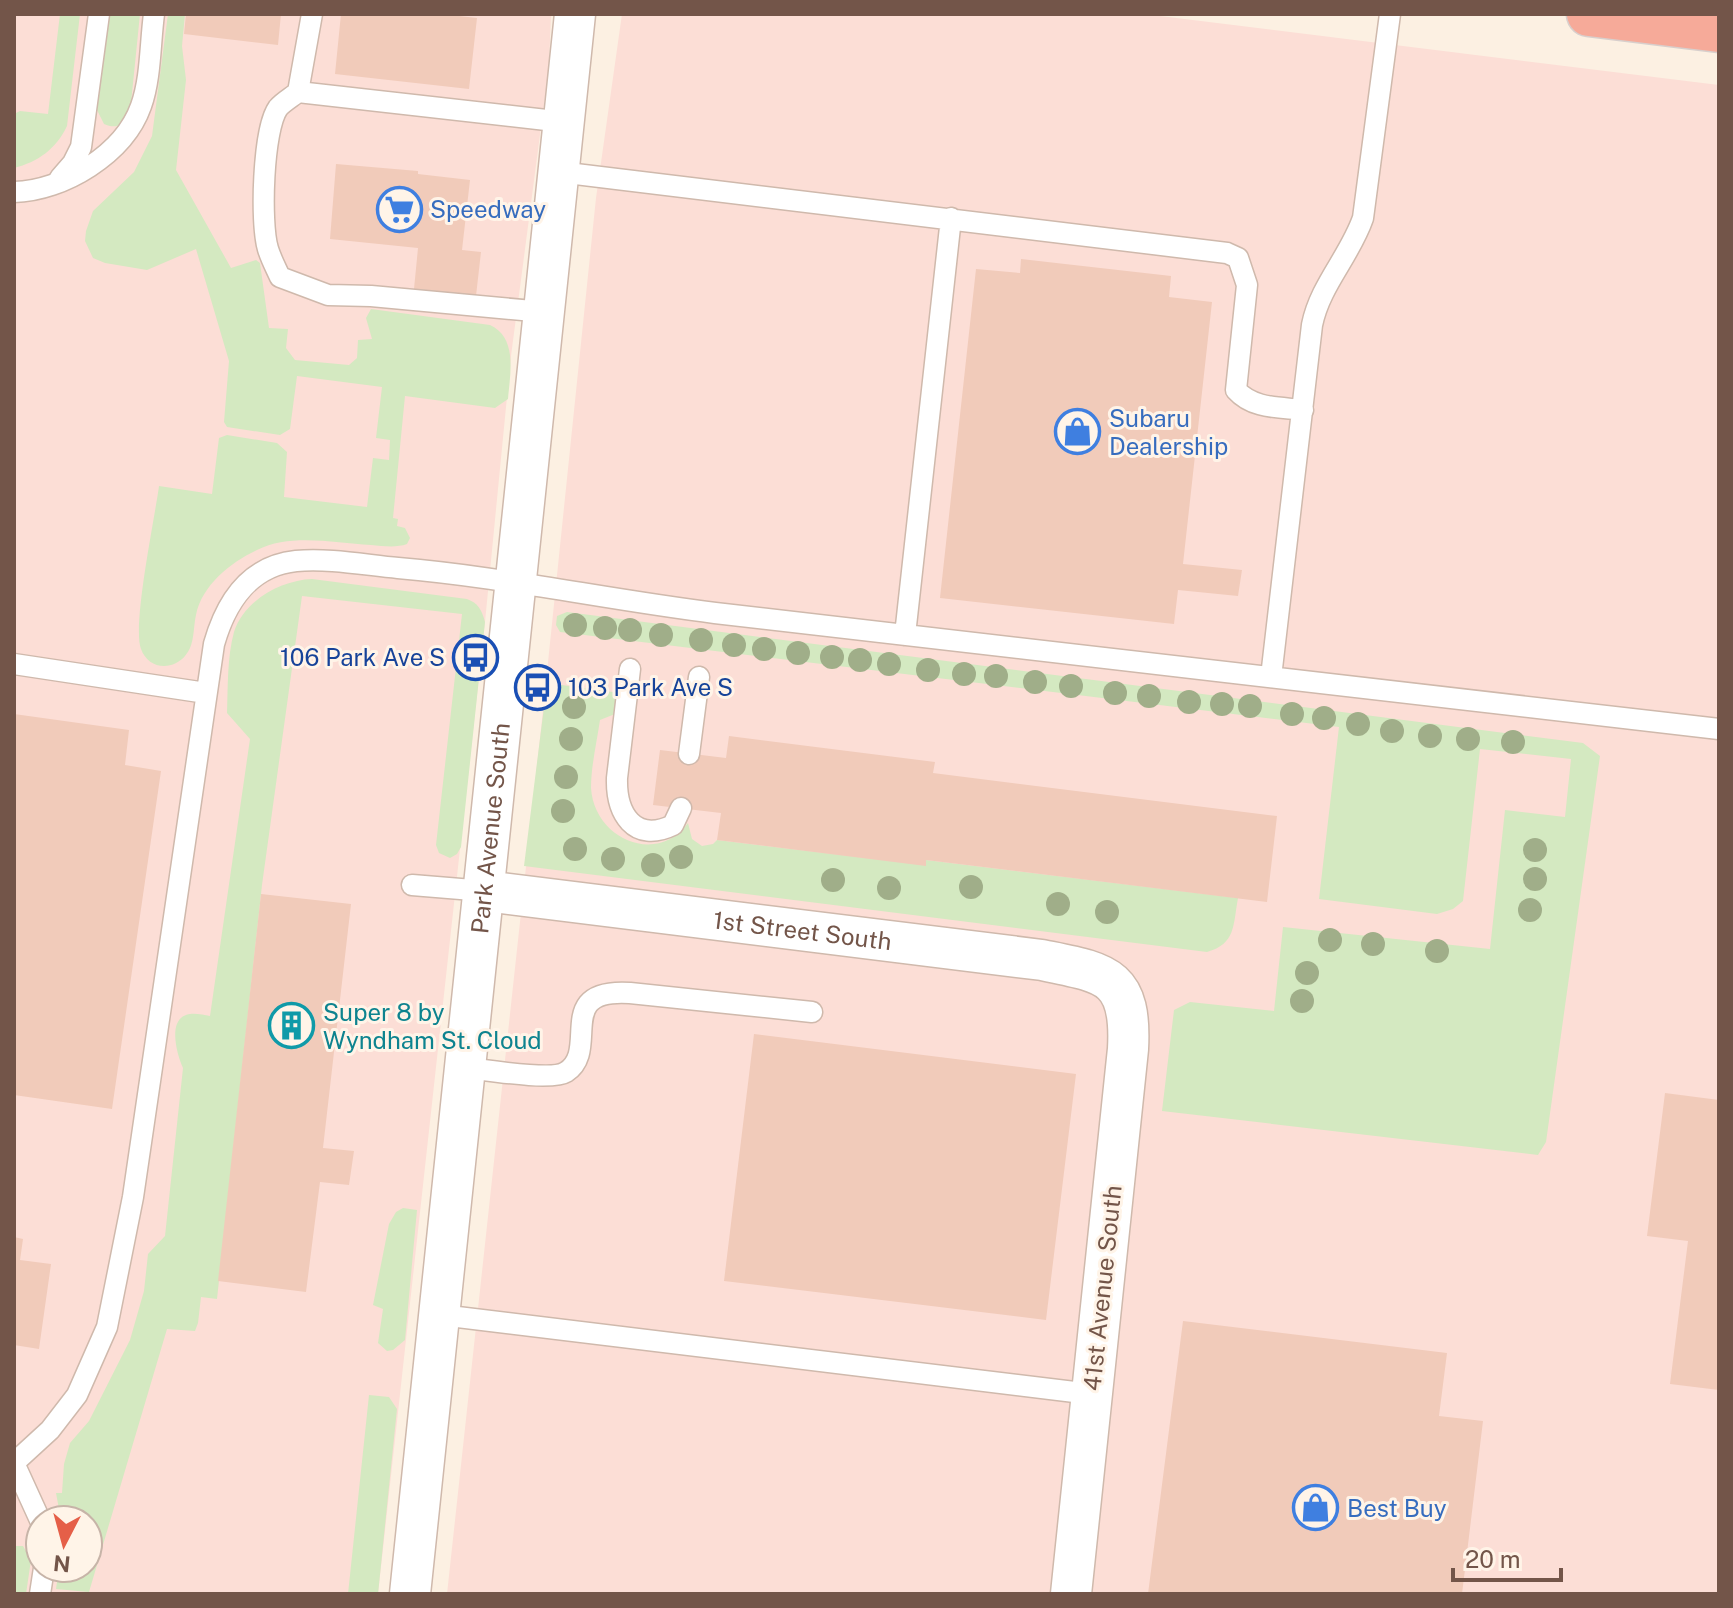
<svg xmlns="http://www.w3.org/2000/svg" width="1733" height="1608" viewBox="0 0 1733 1608" font-family="'Public Sans',sans-serif">
<rect width="100%" height="100%" fill="#fcf0e2"/>
<path fill="#fcded6" fill-rule="evenodd" d="M 14,14 L 551,14 L 549,66 L 511,356 L 485,622 L 378,1594 L 14,1594 ZM 40,1520 L 88,1520 L 88,1568 L 40,1568 Z
M 622,14 L 1144,14 L 1719,85 L 1719,1594 L 447,1594 L 544,701 L 596,198 Z"/>
<path fill="#d4e9c1" d="M 60,14 L 80,14 L 67,126 C 56,149 38,162 14,168 L 14,114 L 20,111 L 48,114 Z
M 110,14 L 140,14 L 130,113 C 123,124 117,130 104,124 L 97,110 Z
M 168,14 L 185,14 L 182,46 L 186,80 L 176,170 L 231,268 L 256,260 L 260,263 L 269,328 L 288,329 L 286,348 L 295,360 L 349,365 L 357,358 L 358,340 L 372,339 L 366,318 L 371,309 L 490,325 C 518,338 510,374 508,399 L 495,408 L 405,396 L 393,518 L 398,519 L 397,526 L 405,528 L 410,538 L 407,544 C 396,548 383,546 371,545 C 334,543 291,533 257,550 C 231,562 202,585 196,615 C 193,628 195,645 185,656 C 180,662 172,666 164,666 C 154,666 145,660 141,649 C 132,625 155,517 159,486 L 212,494 L 219,438 L 227,435 L 277,443 L 287,452 L 284,497 L 367,507 L 373,458 L 389,460 L 390,440 L 376,438 L 382,387 L 297,376 L 290,429 L 280,435 L 227,427 L 224,422 L 229,361 L 196,249 L 147,270 L 105,263 L 93,258 L 85,241 L 86,231 L 93,211 L 134,172 L 152,136 Z
M 312,579 L 467,599 C 478,603 482,610 485,622 L 461,847 L 457,854 L 450,858 L 439,853 L 436,845 L 462,614 L 302,596 L 262,885 L 217,1299 L 201,1297 L 198,1323 L 195,1331 L 167,1329 L 89,1592 L 56,1589 L 59,1568 L 88,1568 L 88,1520 L 61,1520 L 56,1493 L 62,1493 L 64,1464 L 70,1443 L 89,1421 L 130,1340 L 144,1291 L 148,1254 L 165,1236 L 183,1068 C 177,1055 166,1017 190,1014 C 196,1013 204,1015 210,1016 L 250,739 L 227,713 C 228,688 227,657 234,632 C 244,600 282,580 312,579 Z
M 567,612 L 1583,743 L 1600,756 L 1546,1142 L 1538,1155 L 1162,1111 L 1174,1010 L 1190,1002 L 1274,1011 L 1283,927 L 1490,949 L 1505,810 L 1565,817 L 1571,759 L 1480,749 L 1463,901 L 1453,909 L 1437,914 L 1319,899 L 1339,727 L 560,632 L 556,625 L 557,616 Z
M 547,683 L 613,692 L 617,699 L 615,714 L 600,720 C 597,741 591,766 591,788 C 594,839 657,866 688,823 L 692,839 L 702,846 L 713,844 L 717,840 L 925,865 L 926,860 L 1238,898 C 1233,925 1236,944 1207,952 L 524,866 Z
M 403,1208 L 417,1210 L 405,1340 L 393,1350 L 387,1351 L 378,1343 L 383,1309 L 373,1305 L 389,1224 L 396,1212 Z
M 369,1395 L 389,1397 L 397,1409 L 378,1594 L 348,1594 Z
M 14,1546 L 23,1546 L 31,1560 L 26,1594 L 14,1594 Z"/>
<path fill="#f1cbba" d="M 186,14 L 281,14 L 278,45 L 184,34 Z
M 341,14 L 441,14 L 477,18 L 469,89 L 335,74 Z
M 336,164 L 418,171 L 418,174 L 470,180 L 462,250 L 481,252 L 476,296 L 414,289 L 418,248 L 330,239 Z
M 1021,259 L 1171,276 L 1169,297 L 1212,302 L 1183,564 L 1242,570 L 1238,596 L 1178,590 L 1174,624 L 940,598 L 976,269 L 1020,273 Z
M 14,714 L 129,730 L 125,765 L 161,771 L 112,1109 L 14,1095 Z
M 729,736 L 935,762 L 933,773 L 1277,816 L 1267,902 L 926,860 L 926,866 L 717,840 L 721,813 L 653,805 L 660,750 L 726,758 Z
M 261,894 L 351,904 L 323,1148 L 354,1151 L 349,1185 L 320,1182 L 306,1292 L 218,1281 Z
M 754,1034 L 1076,1074 L 1046,1320 L 724,1281 Z
M 1665,1093 L 1719,1100 L 1719,1390 L 1670,1384 L 1688,1241 L 1647,1236 Z
M 14,1237 L 23,1239 L 20,1260 L 51,1264 L 39,1349 L 14,1345 Z
M 1183,1321 L 1447,1353 L 1439,1416 L 1483,1421 L 1462,1594 L 1148,1594 Z"/>
<g fill="none" stroke-linecap="round" stroke-linejoin="round">
<defs>
<path id="lane" d="M 312,14 L 298,92 L 564,122
M 298,92 C 292,97 283,102 278,108 C 263,129 260,223 268,249 C 271,259 276,268 280,277 L 328,295 L 371,296 L 544,312
M 559,172 L 1227,253 L 1238,258 L 1247,285 L 1236,390 C 1253,409 1279,407 1303,410
M 60,178 L 73,163 L 81,147 L 99,14
M 14,192 C 63,191 124,154 141,106 C 151,78 150,44 154,14
M 905,635 L 951,218
M 14,664 L 206,693
M 630,669 L 617,778 C 616,813 634,844 673,825 L 681,808
M 1271,677 L 1312,325 C 1320,285 1350,256 1363,218 L 1390,14
M 689,754 L 699,677
M 412,885 L 485,891
M 467,1068 C 486,1070 552,1081 566,1072 C 601,1050 552,988 630,993 L 812,1012
M 441,1315 L 1091,1394
M 14,1463 L 50,1430 L 77,1395 L 107,1327 L 133,1197 L 214,644 C 226,602 249,566 296,561 C 329,558 365,565 398,568 C 504,577 609,600 715,613 C 1050,654 1385,689 1719,729
M 14,1463 L 40,1520
M 40,1594 L 44,1568"/>
<g id="street">
<path id="s1" d="M 485,891 L 1042,960 C 1106,973 1132,975 1128,1049 L 1071,1594"/>
<path id="s2" d="M 410,1594 L 575,14"/>
</g>
<path id="highway" d="M 1589,14 L 1719,30"/>
</defs>
<use href="#lane" stroke="#cfb9ac" stroke-width="23"/>
<use href="#street" stroke="#cfb9ac" stroke-width="43"/>
<use href="#highway" stroke="#d8cfcc" stroke-width="47"/>
<use href="#lane" stroke="#fff" stroke-width="20"/>
<use href="#street" stroke="#fff" stroke-width="40"/>
<use href="#highway" stroke="#f6aa99" stroke-width="44"/>
</g>
<g fill="#a0ae89">
<circle cx="575" cy="625" r="12"/>
<circle cx="605" cy="628" r="12"/>
<circle cx="630" cy="630" r="12"/>
<circle cx="661" cy="635" r="12"/>
<circle cx="701" cy="640" r="12"/>
<circle cx="734" cy="645" r="12"/>
<circle cx="764" cy="649" r="12"/>
<circle cx="798" cy="653" r="12"/>
<circle cx="832" cy="657" r="12"/>
<circle cx="860" cy="660" r="12"/>
<circle cx="889" cy="664" r="12"/>
<circle cx="928" cy="670" r="12"/>
<circle cx="964" cy="674" r="12"/>
<circle cx="996" cy="676" r="12"/>
<circle cx="1035" cy="682" r="12"/>
<circle cx="1071" cy="686" r="12"/>
<circle cx="1115" cy="693" r="12"/>
<circle cx="1149" cy="696" r="12"/>
<circle cx="1189" cy="702" r="12"/>
<circle cx="1222" cy="704" r="12"/>
<circle cx="1250" cy="706" r="12"/>
<circle cx="574" cy="707" r="12"/>
<circle cx="1292" cy="714" r="12"/>
<circle cx="1324" cy="718" r="12"/>
<circle cx="1358" cy="724" r="12"/>
<circle cx="1392" cy="731" r="12"/>
<circle cx="1430" cy="736" r="12"/>
<circle cx="571" cy="739" r="12"/>
<circle cx="1468" cy="739" r="12"/>
<circle cx="1513" cy="742" r="12"/>
<circle cx="566" cy="777" r="12"/>
<circle cx="563" cy="811" r="12"/>
<circle cx="575" cy="849" r="12"/>
<circle cx="1535" cy="850" r="12"/>
<circle cx="681" cy="857" r="12"/>
<circle cx="613" cy="859" r="12"/>
<circle cx="653" cy="865" r="12"/>
<circle cx="1535" cy="879" r="12"/>
<circle cx="833" cy="880" r="12"/>
<circle cx="971" cy="887" r="12"/>
<circle cx="889" cy="888" r="12"/>
<circle cx="1058" cy="904" r="12"/>
<circle cx="1530" cy="910" r="12"/>
<circle cx="1107" cy="912" r="12"/>
<circle cx="1330" cy="940" r="12"/>
<circle cx="1373" cy="944" r="12"/>
<circle cx="1437" cy="951" r="12"/>
<circle cx="1307" cy="973" r="12"/>
<circle cx="1302" cy="1001" r="12"/>
</g>
<defs>
<symbol id="supermarket-ring" viewBox="-11 -11 22 22"><circle r="9.5" fill="#fff4e8" stroke="#3f7fe0" stroke-width="1.5"/><path d="M-6-5.5h2.5l.6 2H6L4.5 2H-2.5L-4.4-4H-6ZM-1.5 3.2a1.3 1.3 0 1 0 .1 0ZM3 3.2a1.3 1.3 0 1 0 .1 0Z" fill="#3f7fe0"/></symbol>
<symbol id="shop-ring" viewBox="-11 -11 22 22"><circle r="9.5" fill="#fff4e8" stroke="#3f7fe0" stroke-width="1.5"/><path d="M-5-2.5h2.3a2.7 3.5 0 0 1 5.4 0H5L5.5 6h-11ZM-1.5-2.5h3a1.5 2.3 0 0 0-3 0Z" fill="#3f7fe0"/></symbol>
<symbol id="bus-ring" viewBox="-11 -11 22 22"><circle r="9.5" fill="#fff4e8" stroke="#1a4fb4" stroke-width="1.5"/><path d="M-5-6H5V4H4V6H2V4H-2V6H-4V4H-5ZM-3.5-4V0h7V-4ZM-3.5 1.2v1.5H-2V1.2ZM2 1.2v1.5H3.5V1.2Z" fill="#1a4fb4"/></symbol>
<symbol id="building-ring" viewBox="-11 -11 22 22"><circle r="9.5" fill="#fff4e8" stroke="#0f9aa8" stroke-width="1.5"/><path d="M-4-6H4V6H1V3H-1V6H-4ZM-2.5-4.3h1.7v1.8h-1.7ZM.8-4.3h1.7v1.8H.8ZM-2.5-1h1.7V.8h-1.7ZM.8-1h1.7V.8H.8Z" fill="#0f9aa8"/></symbol>
</defs>
<g fill-rule="evenodd">
<use href="#supermarket-ring" x="374" y="184" width="51" height="51"/>
<use href="#shop-ring" x="1052" y="406" width="51" height="51"/>
<use href="#bus-ring" x="450" y="632" width="51" height="51"/>
<use href="#bus-ring" x="512" y="662" width="51" height="51"/>
<use href="#building-ring" x="266" y="1000" width="51" height="51"/>
<use href="#shop-ring" x="1290" y="1482" width="51" height="51"/>
</g>
<g text-anchor="middle" dominant-baseline="central" stroke-width="6" stroke-linejoin="round" paint-order="stroke">
<g font-size="24" fill="#366cbe" stroke="#fff4e8" text-anchor="start">
<text x="430" y="209">Speedway</text>
<text x="1109" y="418">Subaru<tspan x="1109" dy="28">Dealership</tspan></text>
<text x="1347" y="1508">Best Buy</text>
</g>
<g font-size="24" fill="#164399" stroke="#fff4e8" text-anchor="end">
<text x="445" y="657">106 Park Ave S</text>
<text x="568" y="687" text-anchor="start">103 Park Ave S</text>
</g>
<g font-size="24" fill="#735549" stroke="#fff4e8">
<text stroke="none"><textPath href="#s2" startOffset="770">Park Avenue South</textPath></text>
<text stroke="none"><textPath href="#s1" startOffset="320">1st Street South</textPath></text>
<text transform="translate(1102 1288) rotate(-84)">41st Avenue South</text>
</g>
<g font-size="24" fill="#0d838f" stroke="#fff4e8" text-anchor="start">
<text x="323" y="1012">Super 8 by<tspan x="323" dy="28">Wyndham St. Cloud</tspan></text>
</g>
</g>
<rect width="1733" height="1608" fill="none" stroke="#735549" stroke-width="32"/>
<g transform="translate(64 1544) rotate(186)"><circle r="38" fill="#fff4e8" stroke="#c7b4a8" stroke-width="2"/>
<path d="M0-6L14 30L0 20L-14 30Z" fill="#e55f48"/>
<text y="-12" font-size="22" font-weight="bold" text-anchor="middle" fill="#735549">N</text>
</g>
<path d="M1453 1568v12h108v-12" fill="none" stroke="#735549" stroke-width="4"/>
<text x="1465" y="1568" font-size="24" fill="#735549" stroke="#fff4e8" stroke-width="6" paint-order="stroke">20 m</text>
</svg>
